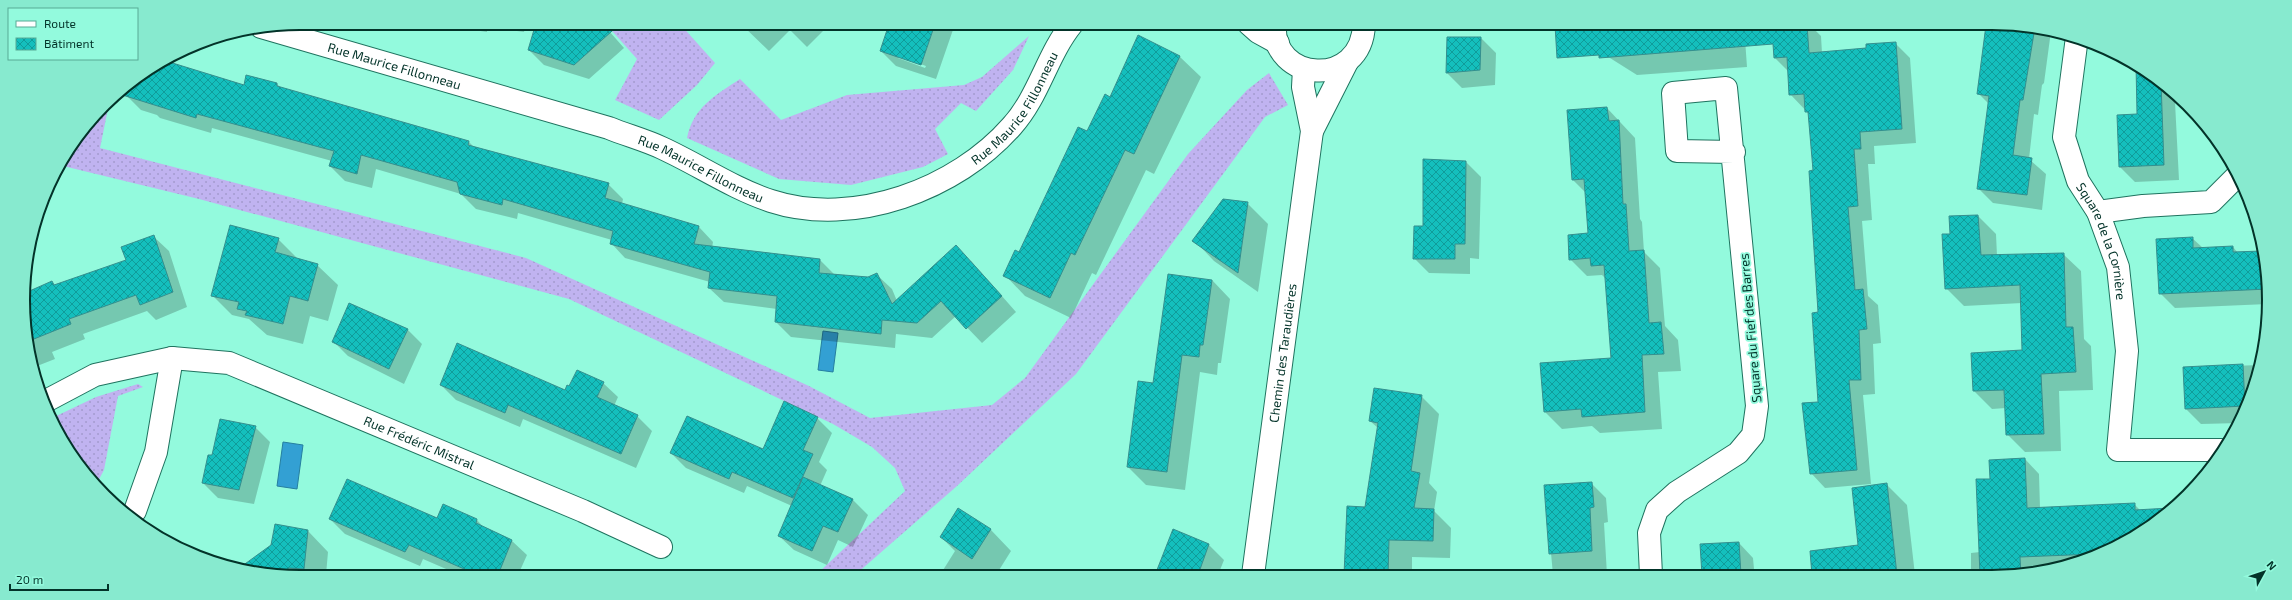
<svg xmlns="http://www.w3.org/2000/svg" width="2292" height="600" viewBox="0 0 2292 600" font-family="'Exo 2',sans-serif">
<defs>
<pattern id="grass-dots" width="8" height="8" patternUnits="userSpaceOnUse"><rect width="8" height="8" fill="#c0b3f0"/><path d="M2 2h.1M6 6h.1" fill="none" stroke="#a39ace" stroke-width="1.8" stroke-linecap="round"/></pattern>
<pattern id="building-cross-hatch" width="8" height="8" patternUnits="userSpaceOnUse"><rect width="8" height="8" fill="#14bfbd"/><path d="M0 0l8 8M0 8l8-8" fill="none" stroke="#109c9a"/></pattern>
</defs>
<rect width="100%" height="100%" fill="#93fadd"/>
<path fill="url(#grass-dots)" d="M 605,23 L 680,24 L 715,63 L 697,85 L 659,120 L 615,100 L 637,59 Z
M 1029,36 L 1013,70 L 976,111 L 961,103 L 935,129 L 948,154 L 923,167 L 851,185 L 779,179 L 687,138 C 693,107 716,95 740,79 L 781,120 L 847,95 L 964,85 L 982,77 Z
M 1269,73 L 1288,105 L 1265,117 L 1076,374 L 957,486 L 855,575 L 816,575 L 905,491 L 895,468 L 872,447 L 833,424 L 569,299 L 199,199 L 59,165 L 80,131 L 110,99 L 100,148 L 526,258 L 809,386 L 870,418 L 992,405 L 1025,378 L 1188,154 L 1247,90 Z
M 138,384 L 143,387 L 118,396 L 104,470 L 97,483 L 113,501 L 112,503 L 80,469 L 50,419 L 96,397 Z"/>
<path fill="#33a0d3" stroke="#257fa0" d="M 823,331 L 838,333 L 833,372 L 818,370 Z
M 283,442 L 303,445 L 297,489 L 277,486 Z"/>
<path fill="#0003" fill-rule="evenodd" d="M 427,23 L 526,23 L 524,32 L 487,27 L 487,32 Z
M 602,23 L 624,48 L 589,79 L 544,65 L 529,50 Z
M 741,24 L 828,24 L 829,25 L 807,47 L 790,30 L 769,51 Z
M 890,24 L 955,24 L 936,79 L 896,66 L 881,51 ZM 898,56 L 926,66 L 925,68 L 898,58 Z
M 1564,25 L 1744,25 L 1747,67 L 1637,75 L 1575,36 Z
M 1772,25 L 1810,25 L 1821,36 L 1822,53 L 1867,49 L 1895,43 L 1910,58 L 1916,143 L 1874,146 L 1875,164 L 1868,164 L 1872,220 L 1862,221 L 1868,296 L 1878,305 L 1881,343 L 1873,344 L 1875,394 L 1863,395 L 1871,484 L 1825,488 L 1811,473 L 1819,403 L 1819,313 L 1812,226 L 1814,225 L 1814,171 L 1810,115 L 1790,94 L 1789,72 L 1775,58 Z
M 1987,25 L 2028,25 L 2051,31 L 2044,83 L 2042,85 L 2038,115 L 2034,114 L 2029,159 L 2046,174 L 2042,210 L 1993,203 L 1978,188 L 1989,104 L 1979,94 Z
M 1139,37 L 1180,57 L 1201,77 L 1154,174 L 1146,170 L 1096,275 L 1092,273 L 1071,318 L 1025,296 L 1005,275 L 1020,253 L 1087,133 L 1110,98 Z
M 1448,38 L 1481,38 L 1496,53 L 1495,85 L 1462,88 L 1447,73 Z
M 165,62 L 244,86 L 277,84 L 282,89 L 469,142 L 475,148 L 608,184 L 623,199 L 622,204 L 699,227 L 713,242 L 712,248 L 820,260 L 835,275 L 869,278 L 877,275 L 892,289 L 897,301 L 971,261 L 1016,312 L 982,343 L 956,316 L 932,338 L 896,334 L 895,348 L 791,337 L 776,322 L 777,309 L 724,302 L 709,288 L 710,282 L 625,258 L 611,243 L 612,240 L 518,213 L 517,219 L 476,209 L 461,194 L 376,169 L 372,188 L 345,181 L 330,166 L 332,161 L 212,128 L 211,133 L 160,118 L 157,115 L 141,110 L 126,95 L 130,84 Z
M 2137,65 L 2175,92 L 2184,102 L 2175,102 L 2179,180 L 2135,182 L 2120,167 L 2139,115 Z
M 1607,108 L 1635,138 L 1640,219 L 1642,222 L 1644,252 L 1660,268 L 1665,326 L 1678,340 L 1681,371 L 1658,372 L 1662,429 L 1600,433 L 1592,426 L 1562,429 L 1545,412 L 1612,359 L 1606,279 L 1602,275 L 1587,276 L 1570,259 L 1589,234 L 1586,193 L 1573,180 Z
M 1466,162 L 1481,177 L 1479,259 L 1470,258 L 1470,274 L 1429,273 L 1414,258 L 1424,227 Z
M 1247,203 L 1268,224 L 1258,292 L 1214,261 L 1194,240 Z
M 1978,216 L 1996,234 L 1997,256 L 2063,254 L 2081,271 L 2084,339 L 2091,346 L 2093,390 L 2059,391 L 2061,451 L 2025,452 L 2007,434 L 2006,408 L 1992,409 L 1974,391 L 2023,351 L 2022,303 L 1964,306 L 1946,288 L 1951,235 Z
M 154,237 L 169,251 L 187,307 L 156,320 L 147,311 L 83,334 L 85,339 L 52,352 L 55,359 L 32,368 L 25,294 L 52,282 L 55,286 L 128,261 Z
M 2192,238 L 2203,248 L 2233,247 L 2238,253 L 2263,252 L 2268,282 L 2268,304 L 2175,308 L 2160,293 Z
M 278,239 L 298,259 L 317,265 L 338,285 L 328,321 L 310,316 L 303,344 L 267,335 L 249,319 L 232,315 L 212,295 Z
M 1212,280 L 1230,299 L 1221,363 L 1218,363 L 1217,375 L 1200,372 L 1185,490 L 1146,485 L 1128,467 L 1154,384 Z
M 407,329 L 422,344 L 404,384 L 348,356 L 333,341 Z
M 2258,365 L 2240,423 L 2201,424 L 2186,409 L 2184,368 Z
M 603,383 L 618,397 L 614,406 L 637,416 L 652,431 L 636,468 L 523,419 L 520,427 L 456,400 L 441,385 L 565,391 Z
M 1421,396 L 1439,414 L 1429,483 L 1437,492 L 1434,511 L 1451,528 L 1450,558 L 1412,557 L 1412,575 L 1345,575 L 1365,508 L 1378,428 L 1370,421 Z
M 817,418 L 832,433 L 819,462 L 827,470 L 820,486 L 853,500 L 868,515 L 853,547 L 838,540 L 827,565 L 794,550 L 779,536 L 792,506 L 747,486 L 744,493 L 686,468 L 671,453 L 764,450 Z
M 255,427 L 270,442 L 254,504 L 218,498 L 203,483 L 213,456 Z
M 2025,459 L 2039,474 L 2040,508 L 2134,504 L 2141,511 L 2169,509 L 2114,549 L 2041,571 L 2033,571 L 2034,573 L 2028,575 L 1971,575 L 1971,553 L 1980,552 L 1991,480 Z
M 1591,483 L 1606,498 L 1608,522 L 1604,523 L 1607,575 L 1553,575 L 1545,486 Z
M 1886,484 L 1907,505 L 1915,575 L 1813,575 L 1859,546 Z
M 443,505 L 477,520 L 485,529 L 512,541 L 527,555 L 518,575 L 460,575 L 423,559 L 420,566 L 345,534 L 330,519 L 438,520 Z
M 958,510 L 991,530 L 1011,551 L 996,575 L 940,575 L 955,551 L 941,537 Z
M 1174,530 L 1209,545 L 1224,560 L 1218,575 L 1156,575 Z
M 308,531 L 328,552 L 326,575 L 264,575 L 214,563 L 241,568 Z
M 1739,543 L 1753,558 L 1754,569 L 1762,569 L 1768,575 L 1703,575 Z"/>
<path fill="url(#building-cross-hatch)" stroke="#358f8e" d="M 536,23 L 621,23 L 574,65 L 528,50 Z
M 889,24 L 935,24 L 921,65 L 880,51 Z
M 1555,25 L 1807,25 L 1809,53 L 1866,48 L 1866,44 L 1896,42 L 1902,129 L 1860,132 L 1861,149 L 1854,149 L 1858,206 L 1848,207 L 1855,290 L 1863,289 L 1867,329 L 1859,330 L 1861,380 L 1849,380 L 1857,470 L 1810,474 L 1802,403 L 1818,402 L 1812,313 L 1818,312 L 1809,171 L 1813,170 L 1808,112 L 1805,112 L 1804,94 L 1789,95 L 1787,57 L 1774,58 L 1773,44 L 1599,58 L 1599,55 L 1557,58 Z
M 1986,25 L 2035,27 L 2023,100 L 2020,100 L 2013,155 L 2032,158 L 2027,195 L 1977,189 L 1989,96 L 1977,94 Z
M 1138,35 L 1180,56 L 1134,154 L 1125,150 L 1075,255 L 1071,253 L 1050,298 L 1003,276 L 1015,250 L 1019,252 L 1078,127 L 1087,131 L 1105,94 L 1110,97 Z
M 1447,37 L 1481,37 L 1480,70 L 1446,73 Z
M 166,61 L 244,85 L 246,75 L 277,83 L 277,86 L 469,141 L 468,145 L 609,183 L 605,198 L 699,226 L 694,244 L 820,259 L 819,273 L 868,277 L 877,273 L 892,304 L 956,245 L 1002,296 L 966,329 L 941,301 L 917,323 L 882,320 L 881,334 L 775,322 L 777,296 L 708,288 L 710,272 L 610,244 L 613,231 L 503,199 L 502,205 L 460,194 L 457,182 L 361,155 L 357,174 L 329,166 L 334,151 L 197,114 L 196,118 L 116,93 Z
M 2136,64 L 2161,82 L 2164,165 L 2119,167 L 2117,115 L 2137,114 Z
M 1607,107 L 1609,121 L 1619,120 L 1623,204 L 1626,204 L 1629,251 L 1644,250 L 1649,323 L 1661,322 L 1664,354 L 1642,355 L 1645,412 L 1582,417 L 1581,409 L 1544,412 L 1540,363 L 1611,358 L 1604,265 L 1591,266 L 1590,258 L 1569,260 L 1568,235 L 1588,233 L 1584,179 L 1572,180 L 1567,110 Z
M 1423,159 L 1466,161 L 1465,244 L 1455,244 L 1455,259 L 1413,259 L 1414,226 L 1423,226 Z
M 1223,199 L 1248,202 L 1238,273 L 1192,241 Z
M 1978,215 L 1981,255 L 2064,253 L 2066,327 L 2073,327 L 2076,372 L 2041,374 L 2044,434 L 2006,435 L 2004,390 L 1973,391 L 1971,353 L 2022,350 L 2020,285 L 1945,289 L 1942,234 L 1950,234 L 1949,216 Z
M 230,225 L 279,238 L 275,252 L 318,264 L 308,301 L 290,296 L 283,324 L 245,315 L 247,311 L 237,309 L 239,302 L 211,296 Z
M 154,235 L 173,292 L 140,305 L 136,295 L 69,319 L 71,324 L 29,341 L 25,293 L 52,281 L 54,285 L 126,260 L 121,247 Z
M 2193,237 L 2193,248 L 2233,246 L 2233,252 L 2263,251 L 2268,289 L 2159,294 L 2156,239 Z
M 1168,274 L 1212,280 L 1203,345 L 1200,345 L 1199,357 L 1182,355 L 1167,472 L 1127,467 L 1138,381 L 1153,383 Z
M 349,303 L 408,329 L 389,369 L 332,342 Z
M 457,343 L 565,390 L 567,385 L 569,386 L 577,370 L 604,382 L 597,397 L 638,415 L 621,454 L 508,405 L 505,413 L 440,385 Z
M 2243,364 L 2245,406 L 2185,409 L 2183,367 Z
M 1374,388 L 1422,395 L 1411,471 L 1420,473 L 1414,508 L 1434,509 L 1433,541 L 1389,540 L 1388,575 L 1344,575 L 1347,506 L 1365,507 L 1378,423 L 1369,421 Z
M 784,401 L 818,417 L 803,450 L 813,454 L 793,498 L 732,472 L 729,479 L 670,453 L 687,416 L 763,449 Z
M 220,419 L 256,426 L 239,490 L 202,483 L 208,455 L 212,455 Z
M 2025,458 L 2027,508 L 2135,503 L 2135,510 L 2170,508 L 2114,549 L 2095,554 L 2020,557 L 2021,575 L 1980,575 L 1976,479 L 1990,479 L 1989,460 Z
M 803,477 L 853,499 L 838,532 L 823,526 L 812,551 L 778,536 Z
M 347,479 L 437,518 L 443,504 L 477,519 L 476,523 L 512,540 L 498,575 L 478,575 L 409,545 L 405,552 L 329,519 Z
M 1592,482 L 1594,507 L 1590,508 L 1592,551 L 1549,554 L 1544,485 Z
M 1887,483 L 1897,575 L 1812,575 L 1810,551 L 1858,545 L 1852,488 Z
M 958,508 L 991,529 L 972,559 L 940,537 Z
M 275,524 L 308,530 L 304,569 L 289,568 L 280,575 L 264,575 L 238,569 L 271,545 Z
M 1173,529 L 1209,544 L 1198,575 L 1155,575 Z
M 1739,542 L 1741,575 L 1702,575 L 1700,544 Z"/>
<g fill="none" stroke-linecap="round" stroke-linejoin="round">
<defs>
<g id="minor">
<path d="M 1249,24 L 1258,32 L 1278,43"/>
<path d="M 1275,24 C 1270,82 1362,90 1364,24"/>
<path id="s1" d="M 261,27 L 609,128 C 626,135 645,140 662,148 C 699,165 732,188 771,201 C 854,228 957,189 1012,126 C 1039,96 1047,55 1072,24"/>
<path id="s2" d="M 2077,37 L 2064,137 L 2078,181 L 2098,212 L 2118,267 L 2127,351 L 2118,450 L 2221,450"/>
<path d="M 1312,131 L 1347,62"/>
<path d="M 2098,212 L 2143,206 L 2211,202 L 2236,177"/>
<path id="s3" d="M 44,402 L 95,375 L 172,358 L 229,363 L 583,511 L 661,547"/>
<path d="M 130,517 L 135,511 L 156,452 L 172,358"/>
<path id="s4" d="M 1253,575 L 1312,131 L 1303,87 L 1304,69"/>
<path d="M 1651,575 L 1649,533 L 1657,510 L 1677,492 L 1738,453 L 1753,435 L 1757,406 L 1726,88 L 1673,93 L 1677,151 L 1734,152"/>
</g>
</defs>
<use href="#minor" stroke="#1f735f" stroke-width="24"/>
<use href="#minor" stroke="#fff" stroke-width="22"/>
</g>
<g text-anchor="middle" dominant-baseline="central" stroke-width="3.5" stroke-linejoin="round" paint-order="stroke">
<g font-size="13" fill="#033329" stroke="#93fadd">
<text stroke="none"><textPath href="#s1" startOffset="139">Rue Maurice Fillonneau</textPath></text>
<text stroke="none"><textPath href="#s1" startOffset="822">Rue Maurice Fillonneau</textPath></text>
<text stroke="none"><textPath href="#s1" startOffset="463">Rue Maurice Fillonneau</textPath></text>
<text stroke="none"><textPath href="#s2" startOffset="213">Square de la Cornière</textPath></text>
<text transform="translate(1750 328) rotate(-95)">Square du Fief des Barres</text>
<text stroke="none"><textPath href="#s4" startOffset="224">Chemin des Taraudières</textPath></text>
<text stroke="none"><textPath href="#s3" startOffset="400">Rue Frédéric Mistral</textPath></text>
</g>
</g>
<path d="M0 0H2292V600H0ZM300 30H1992A270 270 0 0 1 2262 300V300A270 270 0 0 1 1992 570H300A270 270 0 0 1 30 300V300A270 270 0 0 1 300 30Z" fill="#87eacf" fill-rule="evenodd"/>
<path fill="none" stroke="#033329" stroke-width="2" d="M300 30H1992A270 270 0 0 1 2262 300V300A270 270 0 0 1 1992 570H300A270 270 0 0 1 30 300V300A270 270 0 0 1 300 30Z"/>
<rect x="8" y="8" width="130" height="52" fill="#93fadd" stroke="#59aa95"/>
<rect x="16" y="21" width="20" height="6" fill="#ffffff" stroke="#59aa95"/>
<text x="44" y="28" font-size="12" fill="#033329">Route</text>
<rect x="16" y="38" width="20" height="12" fill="url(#building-cross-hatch)" stroke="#59aa95"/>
<text x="44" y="48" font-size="12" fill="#033329">Bâtiment</text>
<g transform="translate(2264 572) rotate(50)" stroke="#93fadd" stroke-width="3" paint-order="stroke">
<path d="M0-3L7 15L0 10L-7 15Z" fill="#033329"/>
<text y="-6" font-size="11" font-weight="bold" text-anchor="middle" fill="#033329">N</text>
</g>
<path d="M10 584v6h98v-6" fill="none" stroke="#033329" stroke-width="2"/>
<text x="16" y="584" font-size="12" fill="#033329" stroke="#93fadd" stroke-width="3" paint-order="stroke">20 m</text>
</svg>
